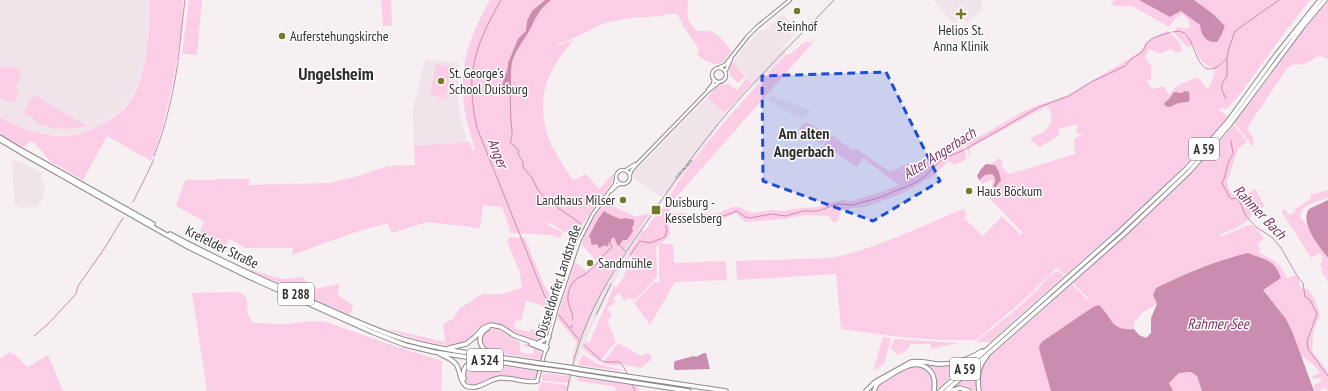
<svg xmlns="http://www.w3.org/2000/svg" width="1328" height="391" viewBox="0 0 1328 391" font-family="'PT Sans Narrow',sans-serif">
<rect width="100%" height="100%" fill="#f6f0f3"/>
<path fill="#f1e3ea" d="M 0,0 L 150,0 L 147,45 L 144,63 L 139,81 L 130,100 L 121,111 L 105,123 L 86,132 L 75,134 L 59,135 L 39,132 L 19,127 L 0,117 Z
M 933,0 L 982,0 L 981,11 L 967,23 L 964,18 L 954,24 Z
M 782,14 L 798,29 L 782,49 L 787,54 L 755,86 L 733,62 L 745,46 L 760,30 L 764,32 Z
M 425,60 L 459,62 L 458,105 L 467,142 L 414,146 L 413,109 Z
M 771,95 L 776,97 L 810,111 L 803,119 L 793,115 L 774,103 L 767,100 Z
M 707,98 L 725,113 L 717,124 L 719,126 L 691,161 L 667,196 L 664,193 L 661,197 L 634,178 L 634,172 Z
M 12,161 L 18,161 L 43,173 L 40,179 L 45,184 L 43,196 L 41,203 L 36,207 L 21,208 L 15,206 Z
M 641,228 L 643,230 L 625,261 L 589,332 L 577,360 L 569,391 L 566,391 L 576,351 L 591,309 L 611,273 Z"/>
<path fill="#fccde6" d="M 150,0 L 183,0 C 183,22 179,44 176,65 C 170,97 163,130 151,161 L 107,136 L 83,180 L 51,162 L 35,143 L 29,142 L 24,147 L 20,147 L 0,136 L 0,117 C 23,130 52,140 79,134 C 86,132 93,129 99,126 C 114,119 128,108 135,93 C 148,65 149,31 150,0 Z
M 189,0 L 202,0 L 197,55 L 182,54 Z
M 381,0 L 391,0 L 392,26 L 383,26 Z
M 490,0 L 688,0 C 687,13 686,22 697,31 C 718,29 719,37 732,51 L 721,64 C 712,65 704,60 697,55 L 699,49 L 685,29 L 677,14 L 664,14 L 664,16 C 643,17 622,17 603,24 C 587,30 574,40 557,44 L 558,45 L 574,40 C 545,71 534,103 551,144 C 557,157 566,169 573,180 L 586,174 L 599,189 L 614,173 L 613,181 L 577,232 L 564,232 L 549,222 L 548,226 L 551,226 L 563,233 L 559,238 L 551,235 L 511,233 L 502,207 L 483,205 L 480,228 L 427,222 L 392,233 L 387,223 L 353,233 L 292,255 L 293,248 L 245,248 L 229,239 L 222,254 L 199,243 L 197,240 L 204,221 L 176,206 L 184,183 L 186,180 L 216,180 L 217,179 L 250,179 L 248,185 L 329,183 L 358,176 L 388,166 L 415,165 L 414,146 L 470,142 L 472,150 L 475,150 C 473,139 468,129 466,118 C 457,70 467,41 490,0 Z
M 1114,0 L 1139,0 L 1170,17 L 1181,11 L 1220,39 L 1225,26 L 1194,0 L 1310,0 L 1282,36 L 1241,93 L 1226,110 L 1224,107 L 1219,110 L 1228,117 C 1180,176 1123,225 1065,275 L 1057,268 L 1037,286 L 1033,292 L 976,340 L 940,340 L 901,337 L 841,329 L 836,274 L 737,280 L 736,261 L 830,258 C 876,249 917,228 960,210 L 964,209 L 967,215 L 965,217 L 965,219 L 983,236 L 1002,216 L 1021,235 L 1023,233 L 989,198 L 993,193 L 992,186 L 993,180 L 991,180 L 982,184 L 979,180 L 985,175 L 992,174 L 995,179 L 996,187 L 995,165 L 990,165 L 999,158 L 1003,160 L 1001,166 L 1009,174 L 1075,154 L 1074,139 L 1083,134 L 1076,133 L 1078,124 L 1058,129 L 1060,135 L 1040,147 L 1030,139 C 1035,135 1037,135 1042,133 C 1046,131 1049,125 1052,120 L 1050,111 L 1047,106 L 970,148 L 970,157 L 964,142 L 984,134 L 1026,110 L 1068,95 L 1129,59 L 1141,51 L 1146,42 L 1166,31 C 1173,34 1182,43 1182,51 L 1176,53 L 1172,49 L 1160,53 L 1149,49 L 1145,58 L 1151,66 L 1151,80 L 1146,81 L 1153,89 L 1164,86 L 1169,95 L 1176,86 L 1198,77 L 1208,90 L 1215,73 L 1213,68 C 1202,64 1198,57 1194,46 L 1187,47 L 1174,33 L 1177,27 L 1185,29 L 1190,27 L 1189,21 L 1182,14 L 1175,19 L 1169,27 L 1132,6 L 1114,6 L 1111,4 Z
M 1328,1 L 1328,59 C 1316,53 1317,58 1307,63 C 1298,67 1296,61 1286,70 L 1247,128 L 1253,137 L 1253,147 L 1235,123 L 1307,26 Z
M 814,39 L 816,39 L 671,203 L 673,205 L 669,210 L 669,213 L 672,214 L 683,213 L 692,216 L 703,213 L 713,215 L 733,207 L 740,207 L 747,211 L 753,213 L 772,210 L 784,211 L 800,208 L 817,207 L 832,202 L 843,200 L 852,201 L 884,191 L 899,185 L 863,158 L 857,167 L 825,146 L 824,144 L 831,135 L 854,151 L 855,148 L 890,172 L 909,163 L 912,168 L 962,143 L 967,159 L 954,165 L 949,161 L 933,176 L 901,194 L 865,207 L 853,208 L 840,211 L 838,221 L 833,222 L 829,216 L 805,215 L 784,219 L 745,222 L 736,213 L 720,220 L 708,223 L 699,221 L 689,223 L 669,221 L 670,235 L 660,244 L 673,244 L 674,263 L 726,261 L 727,280 L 675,282 L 650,325 L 634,303 L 653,283 L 659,282 L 659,245 L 656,246 L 657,277 L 653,280 L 654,282 L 651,283 L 635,300 L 628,298 L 625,301 L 619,293 L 613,298 L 616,302 L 607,308 L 612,316 L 609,318 L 608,323 L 616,342 L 599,362 L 582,348 L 586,340 L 589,343 L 614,286 L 616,288 L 623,278 L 633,255 L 625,261 L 643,230 L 645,231 L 658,211 L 660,211 L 668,202 L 667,201 C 677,182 690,165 703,148 C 729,115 757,85 786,55 L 789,55 L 803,43 L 807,41 L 811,43 Z
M 733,62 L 745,76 L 738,83 L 730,76 L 729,69 Z
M 436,64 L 452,67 L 445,99 L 430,95 Z
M 0,67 L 16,68 L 22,72 L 16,86 L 18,96 L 16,101 L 10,103 L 0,97 Z
M 747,78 L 752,83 L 725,113 L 707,98 C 713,92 717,82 727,85 L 728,83 L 737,90 Z
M 34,95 L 87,126 L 67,129 L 48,127 L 38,124 L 30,115 L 23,113 Z
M 806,122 L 829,134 L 822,144 L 799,129 Z
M 1234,125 L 1247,141 L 1238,149 L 1227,182 L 1229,190 L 1237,199 L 1256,189 L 1264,206 L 1250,215 L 1250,218 C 1241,226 1232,231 1220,234 L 1221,237 L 1248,225 L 1252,225 L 1264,238 L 1257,244 L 1260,249 L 1259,253 C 1275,261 1279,261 1287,278 L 1296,275 L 1299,281 L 1299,286 L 1305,289 L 1308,289 L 1315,300 L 1320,315 L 1313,333 L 1312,351 L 1328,372 L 1328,391 L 1327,389 L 1323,388 L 1320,391 L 1315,391 L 1314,385 L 1322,381 L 1320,378 L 1314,379 L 1312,376 L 1320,373 L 1314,365 L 1300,355 L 1292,331 L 1286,319 L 1263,290 L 1233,256 L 1173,280 L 1156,288 L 1153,295 L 1157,304 L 1142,313 L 1134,322 L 1134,329 C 1114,331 1112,321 1102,308 L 1093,307 L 1043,341 L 1040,344 L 1039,349 L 1051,391 L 981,391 C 978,378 979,370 987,359 L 1072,284 L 1087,300 L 1089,299 L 1073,283 L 1178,187 L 1206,157 Z
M 1328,190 L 1328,198 C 1317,202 1302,203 1300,216 L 1328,258 L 1328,282 L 1321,271 L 1323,269 L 1319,265 L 1323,262 L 1321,259 L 1323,257 L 1320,253 L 1311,258 L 1281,211 L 1285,209 L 1289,215 L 1295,212 L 1295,209 L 1311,199 L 1310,195 Z
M 604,202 L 634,216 L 639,216 L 650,213 C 619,259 589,305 573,360 L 572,359 L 577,342 L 557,318 L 575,262 L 586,271 L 592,268 L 597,261 L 581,244 L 590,223 Z
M 510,237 L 525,238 L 544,285 L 555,303 L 553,310 L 550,313 L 539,304 L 526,301 L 521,321 L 516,320 L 514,328 L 529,332 L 530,329 L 542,332 L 540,336 L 542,337 L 545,332 L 546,332 L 545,338 L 538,342 C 530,340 521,338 513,334 C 501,327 496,318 481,328 L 480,327 C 474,333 469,340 461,343 C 444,350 402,335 385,328 L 445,342 L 443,324 L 453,319 L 459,309 L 482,294 L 502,294 L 522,288 L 520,273 L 507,241 Z
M 251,270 L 282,279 L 304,277 L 309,290 L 339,284 L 338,295 L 353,305 L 350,315 L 250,271 Z
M 1058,271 L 1064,276 L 990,342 L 976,342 C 995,326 1015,311 1033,294 C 1041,287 1047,274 1058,271 Z
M 230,292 C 259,292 239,310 254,323 L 287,324 L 310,321 L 327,322 L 388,344 L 442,361 L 441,391 L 207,391 L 192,293 Z
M 496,329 L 501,331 L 520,343 L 520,352 L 529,354 L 534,353 L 533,348 L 524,346 L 525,343 C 534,347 544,347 541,360 L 494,352 C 486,350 482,343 482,336 L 489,330 Z
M 883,337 L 891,338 L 884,364 L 873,371 Z
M 894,339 L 958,343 L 932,349 L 930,344 L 910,344 L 907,350 L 898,355 L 891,348 Z
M 618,343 L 641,356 L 648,353 L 652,356 L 650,361 L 641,368 L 621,364 L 615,366 L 603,363 Z
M 10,352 L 14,354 L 28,367 L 48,355 L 63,391 L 0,391 L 0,358 Z
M 584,355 L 598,364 L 622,370 L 622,371 L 578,365 L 581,357 Z
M 970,359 L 936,390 C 938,377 932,366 920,363 C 940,366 951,367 970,359 Z
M 477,363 L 538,371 L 537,376 L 534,378 C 522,380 510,373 497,376 C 489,377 484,385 475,386 C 462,387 459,367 477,363 Z
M 978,365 L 975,376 L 977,391 C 969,391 963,386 954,388 Z
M 912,366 C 927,365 936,376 931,391 L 876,391 L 880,385 Z
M 1191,372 L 1197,376 L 1202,391 L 1173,391 L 1169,383 L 1179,373 Z
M 543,373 L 569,376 L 568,383 L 543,381 L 542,379 Z
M 576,377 L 637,386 L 640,391 L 615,391 L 616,387 L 578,381 Z
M 541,382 L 567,385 L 566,391 L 538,391 Z"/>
<path fill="#ca8caf" d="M 545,0 L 551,0 C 537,11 536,19 528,33 C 522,42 515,52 512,62 C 510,72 512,83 510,93 L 502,85 L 508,67 L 508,63 L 518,39 L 526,31 L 527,21 L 532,11 Z
M 1139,0 L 1194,0 L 1213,14 L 1225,26 L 1221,36 L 1217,42 C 1206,43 1201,35 1200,25 L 1181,11 L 1170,17 Z
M 1185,91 L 1189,92 C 1191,107 1187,100 1179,103 C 1176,103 1173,106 1170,107 L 1165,106 L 1164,103 L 1169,99 L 1174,92 L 1181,93 Z
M 986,164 L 995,165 L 999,172 L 1001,180 L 995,188 L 993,186 C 996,182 996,178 992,174 L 985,175 L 979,180 L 977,176 L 981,169 Z
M 1328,200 L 1328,258 C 1320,247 1299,223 1309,209 Z
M 604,211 C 607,214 616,217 620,219 L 626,218 L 628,219 L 632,219 L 634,220 L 634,225 L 632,227 L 633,231 L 627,240 L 623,240 L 618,246 L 614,237 L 611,239 L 611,242 L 608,242 L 609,244 L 607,247 L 605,245 L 599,248 L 597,244 L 592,245 L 591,243 L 591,240 L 589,236 L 598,219 Z
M 1248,253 C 1265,260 1274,259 1281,278 L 1263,290 L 1286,319 L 1292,331 L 1314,391 L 1202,391 L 1197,376 L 1191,372 L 1179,373 L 1169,383 L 1173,391 L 1051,391 L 1039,349 L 1040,344 L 1043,341 L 1093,307 L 1099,305 C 1113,318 1110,331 1134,329 L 1139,335 L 1146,338 L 1151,333 L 1151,318 L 1157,304 L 1153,295 L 1156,288 C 1185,274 1217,260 1248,253 Z
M 706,353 L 710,369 L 676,370 L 674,369 L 674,363 L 675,361 L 694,356 L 696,357 L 704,353 Z"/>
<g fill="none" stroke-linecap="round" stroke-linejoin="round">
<path stroke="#ca8caf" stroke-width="1" d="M 501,0 C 474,48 465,73 477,128 L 545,297 L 554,308
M 1173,32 C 1176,31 1180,31 1182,32 C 1196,37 1195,76 1215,68 C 1220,66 1223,61 1227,58 L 1229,48 L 1235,31 L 1279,0
M 178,60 L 185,0
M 510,93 C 511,106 510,119 512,132 C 513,137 509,139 511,144 L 515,146 L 519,151 L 518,154 L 523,162 L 523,167 L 532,178 L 538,190 L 547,200 L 581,224
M 1226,99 L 1222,90 L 1222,84 L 1227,76 L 1227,58
M 1231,141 L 1233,154 C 1226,163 1227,174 1222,183 C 1224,188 1228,192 1229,197 L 1232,199 L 1236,198 L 1239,200 L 1246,216 L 1256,227 L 1273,238 L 1281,248 L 1299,279 L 1303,283 L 1305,297 L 1310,300 L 1317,314 L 1307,341 L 1308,349 L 1328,376
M 154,156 C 166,126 173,94 178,62
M 133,202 L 146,176 L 154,159
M 619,244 L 625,251
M 630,255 L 640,241 L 650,243 L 665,237 L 667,230 L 664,220 L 666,218 L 681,218 L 692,221 L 703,218 L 712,220 L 737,211 L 745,217 L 750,218 L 771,214 L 786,216 L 803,211 L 818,211 L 837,204 L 852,205 L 878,198 L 913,184 L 924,177 L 941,160 L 964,150 L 1039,107 L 1069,96 L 1091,82 L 1125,66 L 1130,60 L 1143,51 L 1147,43 L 1153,38 L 1171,32
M 558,314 L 579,340
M 573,319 C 573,312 569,308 568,301 C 567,292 571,281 580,277 C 583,275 585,275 588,272 C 591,269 593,266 597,264 L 600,258 L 611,248 L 612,246 L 609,242
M 570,327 L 572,327 L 572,325
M 34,336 L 48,324 L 76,294 L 78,286 L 104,249 L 123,218
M 584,345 L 602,361 C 619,366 618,353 628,376
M 632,384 L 635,391"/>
<defs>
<path id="secondary" d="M 720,67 L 725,65 L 748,36 L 757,27 L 790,0
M712 75a7 7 0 1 1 14 0a7 7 0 1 1-14 0Z
M 726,70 L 731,59
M 708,90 L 713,84 L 714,79
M616 177a7 7 0 1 1 14 0a7 7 0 1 1-14 0Z
M 626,170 L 635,164
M 630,175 L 631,171 L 638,163 L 707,92 L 719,82
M 611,191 L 617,185 L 620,184
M 537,381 L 557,307 L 579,241 L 593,214 L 615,184 L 616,180"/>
<path id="primary" d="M 0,137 L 23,151
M 0,140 L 22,153"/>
<path id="highway" d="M 23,151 L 153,224
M 22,153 L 188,247 L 249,277 L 372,332 L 405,345 L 434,352 L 537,368
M 170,234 C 217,259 265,281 313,302 C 344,316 374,330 406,340 C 449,352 494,356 538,363
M 488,328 C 474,336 480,351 494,355
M 538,343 L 549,337
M 531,344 L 546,350
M 449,348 L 466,344 L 475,337 L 483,328 L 491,325 L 501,327 L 515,336 L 547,347
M 440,354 C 446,357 452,359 456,364 C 461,371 459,381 466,386 C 479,391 488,379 500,378 C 512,377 527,384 537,381
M 546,364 L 568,367
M 545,369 L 568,372
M 579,369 L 726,391
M 578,374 L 689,391
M 464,379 C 461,367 469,361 480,361
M 866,391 L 875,382 L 911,362 C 920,360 928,363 937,364 C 954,365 967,360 982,351
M 874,391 L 877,384 L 881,381 C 894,374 913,357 927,368 C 935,374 935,382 934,391
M 940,391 L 1120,231 L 1187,168 L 1228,121 L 1276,55 L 1320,0
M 946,391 L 1123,235 L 1190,171 L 1231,123 L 1304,25 L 1325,0
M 950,391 L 960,388 L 969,391
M 979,391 C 977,377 978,367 987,356"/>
</defs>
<use href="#secondary" stroke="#8e898c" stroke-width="4.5"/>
<use href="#primary" stroke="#8e898c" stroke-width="5"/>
<use href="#highway" stroke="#8e898c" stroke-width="5.5"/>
<use href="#secondary" stroke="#fff" stroke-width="2.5"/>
<use href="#primary" stroke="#fff" stroke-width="3"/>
<use href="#highway" stroke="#fff" stroke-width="3.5"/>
<path stroke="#9d999b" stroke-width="1" d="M 596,315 L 611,284
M 567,391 C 579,322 609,276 648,220 C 670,187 693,155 718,124 C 754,80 795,41 834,0"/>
<defs>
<path id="rail" d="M 677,177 L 691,161"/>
</defs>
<use href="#rail" stroke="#9d999b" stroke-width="2.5"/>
<use href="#rail" stroke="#fff" stroke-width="1" stroke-dasharray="3" stroke-linecap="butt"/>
<defs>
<path id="highway-bridge" d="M 538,363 L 546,364
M 568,367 L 579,369
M 537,368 L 545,369
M 568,372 L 578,374"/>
</defs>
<use href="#highway-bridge" stroke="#8e898c" stroke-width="5.5" stroke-linecap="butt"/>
<use href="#highway-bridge" stroke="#fff" stroke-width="3.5"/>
</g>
<path fill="#1d4ed8" fill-opacity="0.2" stroke="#1d4ed8" stroke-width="3" stroke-dasharray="8 5" stroke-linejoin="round" d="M 886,72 L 940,181 L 873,221 L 763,181 L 762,76 Z"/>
<g fill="#737b26" stroke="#fff" stroke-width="1.5">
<circle cx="797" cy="11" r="4"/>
<path d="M959 8h4v4h4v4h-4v4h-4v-4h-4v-4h4z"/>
<circle cx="282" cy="36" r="4"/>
<circle cx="441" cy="81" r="4"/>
<circle cx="969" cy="191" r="4"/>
<circle cx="623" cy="200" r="4"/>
<rect x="651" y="205" width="10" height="10" rx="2"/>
<circle cx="590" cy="263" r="4"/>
</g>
<g text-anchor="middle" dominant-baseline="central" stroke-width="3" stroke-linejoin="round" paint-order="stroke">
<g fill="#fff" stroke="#706f70" stroke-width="1">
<rect x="1189" y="138" width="30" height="22" rx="3"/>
<rect x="278" y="283" width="36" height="22" rx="3"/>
<rect x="467" y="349" width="36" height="22" rx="3"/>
<rect x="950" y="358" width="30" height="22" rx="3"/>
</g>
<g font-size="13" font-weight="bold" fill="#333132">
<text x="1204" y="149">A 59</text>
<text x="296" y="294">B 288</text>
<text x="485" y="360">A 524</text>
<text x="965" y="369">A 59</text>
</g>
<g font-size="14" fill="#333132" stroke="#fff" text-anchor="start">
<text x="797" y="26" text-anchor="middle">Steinhof</text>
<text x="961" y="30" text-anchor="middle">Helios St.<tspan x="961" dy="16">Anna Klinik</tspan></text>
<text x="290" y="36">Auferstehungskirche</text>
<text x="449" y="73">St. George’s<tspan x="449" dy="16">School Duisburg</tspan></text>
<text x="977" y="191">Haus Böckum</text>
<text x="615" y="200" text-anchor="end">Landhaus Milser</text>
<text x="665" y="202">Duisburg -<tspan x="665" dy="16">Kesselsberg</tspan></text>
<text x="598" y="263">Sandmühle</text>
</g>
<g font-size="14" fill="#333132" stroke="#fff">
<text transform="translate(222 247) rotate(26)">Krefelder Straße</text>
<text transform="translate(558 281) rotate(-72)">Düsseldorfer Landstraße</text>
</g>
<g font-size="15" font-style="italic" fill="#7f3462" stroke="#fff">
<text transform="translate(498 153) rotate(68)">Anger</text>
<text transform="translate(939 153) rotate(-32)">Alter Angerbach</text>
<text transform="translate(1260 212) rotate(46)">Rahmer Bach</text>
<text x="1218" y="323">Rahmer See</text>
</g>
<g font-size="16" font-weight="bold" fill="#302c2e" stroke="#fff">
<text x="804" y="133">Am alten<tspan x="804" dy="18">Angerbach</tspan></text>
</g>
<g font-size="18" font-weight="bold" fill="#302c2e" stroke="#fff">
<text x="336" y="73">Ungelsheim</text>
</g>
</g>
</svg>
